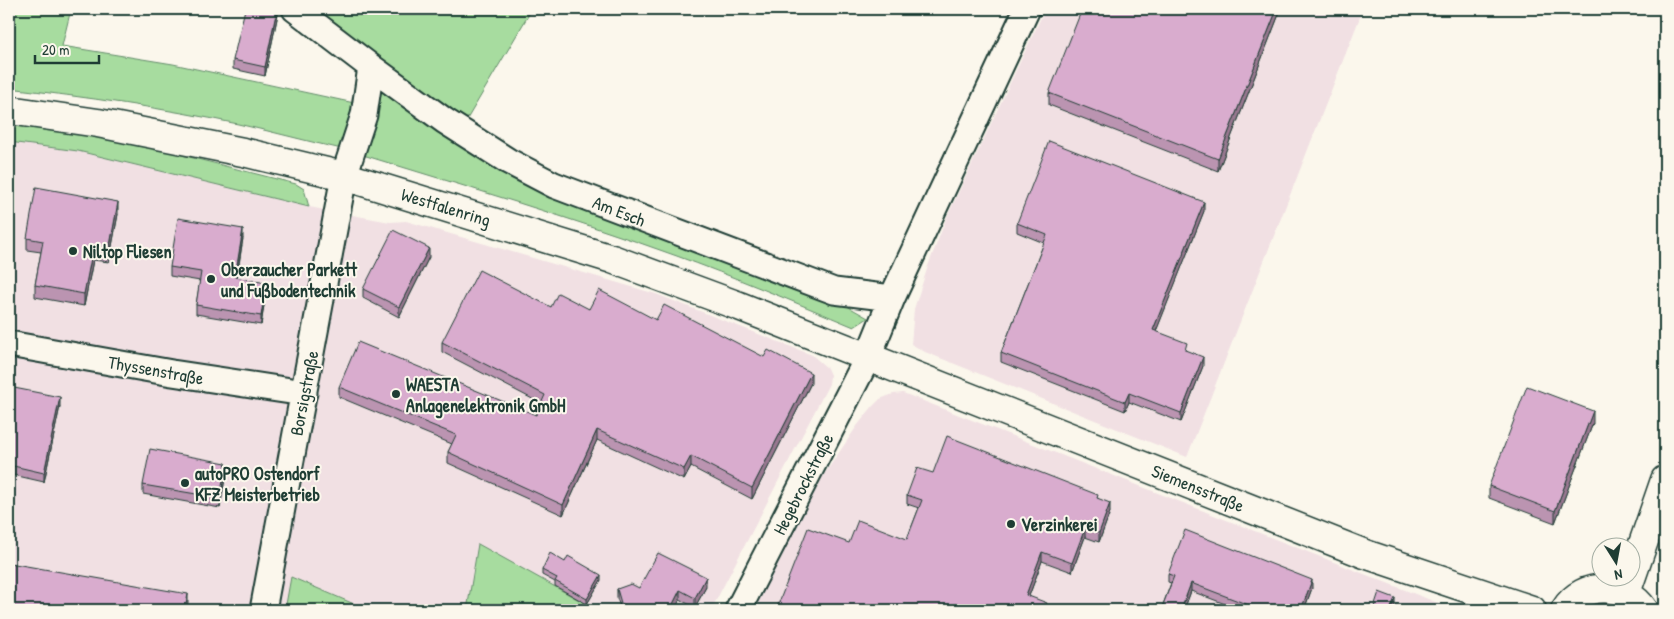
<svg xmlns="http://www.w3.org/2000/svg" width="1674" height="619" viewBox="0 0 1674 619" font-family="'Patrick Hand',sans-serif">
<rect width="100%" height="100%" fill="#fbf7ec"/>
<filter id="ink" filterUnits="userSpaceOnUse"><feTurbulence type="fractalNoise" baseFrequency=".02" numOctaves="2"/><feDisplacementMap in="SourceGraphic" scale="10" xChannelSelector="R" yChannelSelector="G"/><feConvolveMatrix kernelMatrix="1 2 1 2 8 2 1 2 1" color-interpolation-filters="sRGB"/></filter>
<g filter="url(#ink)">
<path fill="#f1e0e3" d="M 1045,9 L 1354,9 L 1362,12 L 1187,457 L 925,352 L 911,344 L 914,309 L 928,266 L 946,219 Z
M 9,142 L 78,151 L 309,207 L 390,222 L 406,221 L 656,294 L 812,355 L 827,368 L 830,375 L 829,384 L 711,610 L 9,610 Z
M 903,393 L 1456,610 L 752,610 L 815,488 L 857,426 L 873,406 L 880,399 L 893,394 Z"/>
<path fill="#a7dc9f" stroke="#638c6a" d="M 9,9 L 71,9 L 62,46 L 173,64 L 359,104 L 346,150 C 310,142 274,132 238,124 C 163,108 86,97 9,88 Z
M 326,9 L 532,9 L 463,126 L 322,24 Z
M 390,85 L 552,193 L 847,306 L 868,318 L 854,327 C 794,302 735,277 674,255 C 572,218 467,187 363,155 L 375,96 Z
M 9,121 L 83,133 L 154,148 L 296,184 L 304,189 L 309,207 L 78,151 L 9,142 Z
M 478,544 L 597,610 L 467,610 Z
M 291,577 L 368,610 L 285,610 Z"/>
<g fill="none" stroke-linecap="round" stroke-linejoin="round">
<defs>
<path id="street" d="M 295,9 L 371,67 L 445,121 L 508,161 L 554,185 L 834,291 L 892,298
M 9,344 L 172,373 L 304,393
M 263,610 L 344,176 L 364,115 L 371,67
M 738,610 L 868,357 L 892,298 L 1027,9"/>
<path id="secondary" d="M 9,110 L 98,123 L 243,152 L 344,176 L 612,259 L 739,306 L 1365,554 L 1532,610
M 1626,593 L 1665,480
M 1565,610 C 1583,580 1626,583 1644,610"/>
</defs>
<use href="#street" stroke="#1f3d34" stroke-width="29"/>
<use href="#secondary" stroke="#1f3d34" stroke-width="31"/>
<use href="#street" stroke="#fbf7ec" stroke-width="25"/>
<use href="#secondary" stroke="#fbf7ec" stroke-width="28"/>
</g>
<path fill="#bb94b1" stroke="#1f3d34" d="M 177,9 L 196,9 L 195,13 Z
M 279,9 L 265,76 L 233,69 L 233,60 Z
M 1281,9 L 1218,171 L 1049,105 L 1049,93 Z
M 1204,211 L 1156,331 L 1187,351 L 1203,366 L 1181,422 L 1129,402 L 1125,411 L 1001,362 L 1001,353 L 1044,243 L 1017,232 L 1017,223 Z
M 118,214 L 109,262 L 93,260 L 84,306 L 35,297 L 35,285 L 41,252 L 27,250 L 27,238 Z
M 243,238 L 237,278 L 266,292 L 261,325 L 196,314 L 196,305 L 200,281 L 170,276 L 170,267 Z
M 429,257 L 399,317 L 363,298 L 363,289 Z
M 551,307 L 589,309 L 656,320 L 811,383 L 752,499 L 691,467 L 684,480 L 597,440 L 563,515 L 448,463 L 448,452 L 452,444 L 339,397 L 339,387 L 536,415 L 542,404 L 442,352 L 442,342 Z
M 9,387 L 60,406 L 44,482 L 9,474 Z
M 1593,423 L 1555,523 L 1489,498 L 1489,486 Z
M 226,472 L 220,508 L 143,494 L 143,485 Z
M 907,495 L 1098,498 L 1110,512 L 1099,542 L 1085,537 L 1072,572 L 1042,561 L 1029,596 L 1047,610 L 849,543 L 907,539 L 919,508 L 907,504 Z
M 565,562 L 601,580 L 587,604 L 555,586 L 555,582 L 542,575 L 542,570 Z
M 1168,574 L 1312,588 L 1304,610 L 1241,610 L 1191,591 L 1184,610 L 1161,610 L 1171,583 L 1168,582 Z
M 706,587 L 695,607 L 680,600 L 674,610 L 621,610 L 617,598 L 617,589 Z"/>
<path fill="#987890" stroke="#1f3d34" d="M 277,9 L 279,9 L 265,76 L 265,67 Z
M 1277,9 L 1281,9 L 1218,171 L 1218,159 Z
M 118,202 L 118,214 L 109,262 L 109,251 Z
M 1204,202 L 1204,211 L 1153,339 L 1153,330 Z
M 243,229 L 243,238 L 235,287 L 235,277 Z
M 93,248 L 93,260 L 84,306 L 84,294 Z
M 429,248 L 429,257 L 399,317 L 399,307 Z
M 266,283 L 266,292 L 261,325 L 261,316 Z
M 1203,357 L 1203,366 L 1181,422 L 1181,413 Z
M 811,373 L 811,383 L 752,499 L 752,488 Z
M 1129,393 L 1129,402 L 1125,411 L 1125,402 Z
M 60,397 L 60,406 L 44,482 L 44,473 Z
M 1593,411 L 1593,423 L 1555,523 L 1555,511 Z
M 597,430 L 597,440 L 563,515 L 563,505 Z
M 691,456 L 691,467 L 684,480 L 684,469 Z
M 226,463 L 226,472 L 220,508 L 220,498 Z
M 1110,503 L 1110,512 L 1099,542 L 1099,533 Z
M 1085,528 L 1085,537 L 1072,572 L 1072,563 Z
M 1042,552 L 1042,561 L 1026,604 L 1026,595 Z
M 601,575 L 601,580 L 587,604 L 587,599 Z
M 706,577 L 706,587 L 695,607 L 695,598 Z
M 1312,580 L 1312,588 L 1304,610 L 1301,610 Z
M 1191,583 L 1191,591 L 1184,610 L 1181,610 Z
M 680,590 L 680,600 L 674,610 L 670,610 Z
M 188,594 L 188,605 L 187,610 L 185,610 Z
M 1395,598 L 1395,607 L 1393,610 L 1390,610 Z"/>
<path fill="#d9acce" stroke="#1f3d34" d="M 245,9 L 277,9 L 265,67 L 233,60 Z
M 1082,9 L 1277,9 L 1218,159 L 1049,93 Z
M 1049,141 L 1204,202 L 1153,330 L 1187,343 L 1185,350 L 1203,357 L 1181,413 L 1129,393 L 1125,402 L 1001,353 L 1047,235 L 1017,223 Z
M 36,187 L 118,202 L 109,251 L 93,248 L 84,294 L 35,285 L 43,241 L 27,238 Z
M 178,218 L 243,229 L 235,277 L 266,283 L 261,316 L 196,305 L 201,272 L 170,267 Z
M 393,230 L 429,248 L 399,307 L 363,289 Z
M 479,270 L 551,307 L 558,293 L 589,309 L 599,290 L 656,320 L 664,305 L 764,357 L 768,350 L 811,373 L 752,488 L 691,456 L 684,469 L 597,430 L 563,505 L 448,452 L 456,435 L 339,387 L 358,342 L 536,415 L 545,395 L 442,342 Z
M 1527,386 L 1593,411 L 1555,511 L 1489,486 Z
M 9,387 L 60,397 L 44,473 L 9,465 Z
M 947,436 L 1098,495 L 1097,498 L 1110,503 L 1099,533 L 1085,528 L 1072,563 L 1042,552 L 1026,595 L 1047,603 L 1044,610 L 776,610 L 808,528 L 849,543 L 858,520 L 907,539 L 922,500 L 907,495 L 917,468 L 933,473 Z
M 150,449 L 226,463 L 220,498 L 143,485 Z
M 1185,530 L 1312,580 L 1301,610 L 1262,610 L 1191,583 L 1181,610 L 1161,610 L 1174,576 L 1168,574 Z
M 550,553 L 565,562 L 568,556 L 601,575 L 587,599 L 555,581 L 557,578 L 542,570 Z
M 658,553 L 706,577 L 695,598 L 680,590 L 670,610 L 635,610 L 621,603 L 617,589 L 631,584 L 639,588 Z
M 9,563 L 188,594 L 185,610 L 9,610 Z
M 1379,592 L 1395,598 L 1390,610 L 1373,610 Z"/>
</g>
<g fill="#1f3d34" stroke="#fbf7ec" stroke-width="2">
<circle cx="73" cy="251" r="5"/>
<circle cx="211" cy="279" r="5"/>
<circle cx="396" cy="394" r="5"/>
<circle cx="185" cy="483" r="5"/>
<circle cx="1011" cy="524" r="5"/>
</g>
<g text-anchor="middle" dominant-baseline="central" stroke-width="4" stroke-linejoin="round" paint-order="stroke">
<g font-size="18" fill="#1f3d34" stroke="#fbf7ec">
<text transform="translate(446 207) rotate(17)">Westfalenring</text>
<text transform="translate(619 211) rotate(21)">Am Esch</text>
<text transform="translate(156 370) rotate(10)">Thyssenstraße</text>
<text transform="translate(304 393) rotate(-79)">Borsigstraße</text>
<text transform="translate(803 484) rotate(-63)">Hegebrockstraße</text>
<text transform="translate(1198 488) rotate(22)">Siemensstraße</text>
</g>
<g font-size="18" font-weight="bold" fill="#1f3d34" stroke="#fbf7ec" text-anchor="start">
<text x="83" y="251">Niltop Fliesen</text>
<text x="221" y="269">Oberzaucher Parkett<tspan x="221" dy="21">und Fußbodentechnik</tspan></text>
<text x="406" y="384">WAESTA<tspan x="406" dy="21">Anlagenelektronik GmbH</tspan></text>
<text x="195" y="473">autoPRO Ostendorf<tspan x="195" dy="21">KFZ Meisterbetrieb</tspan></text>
<text x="1021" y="524">Verzinkerei</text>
</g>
</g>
<rect width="1674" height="619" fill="none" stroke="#fbf7ec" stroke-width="30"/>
<rect x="15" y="15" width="1644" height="589" fill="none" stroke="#1f3d34" stroke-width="2" filter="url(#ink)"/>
<g transform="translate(1616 562) rotate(169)"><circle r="24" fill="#fbf7ec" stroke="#a3ada2"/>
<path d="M0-4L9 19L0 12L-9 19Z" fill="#1f3d34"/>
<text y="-8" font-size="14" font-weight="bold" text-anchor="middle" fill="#1f3d34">N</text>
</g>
<path d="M35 55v8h64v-8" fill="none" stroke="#1f3d34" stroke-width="2.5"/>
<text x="42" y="55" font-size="15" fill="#1f3d34" stroke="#fbf7ec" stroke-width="4" paint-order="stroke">20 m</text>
</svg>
